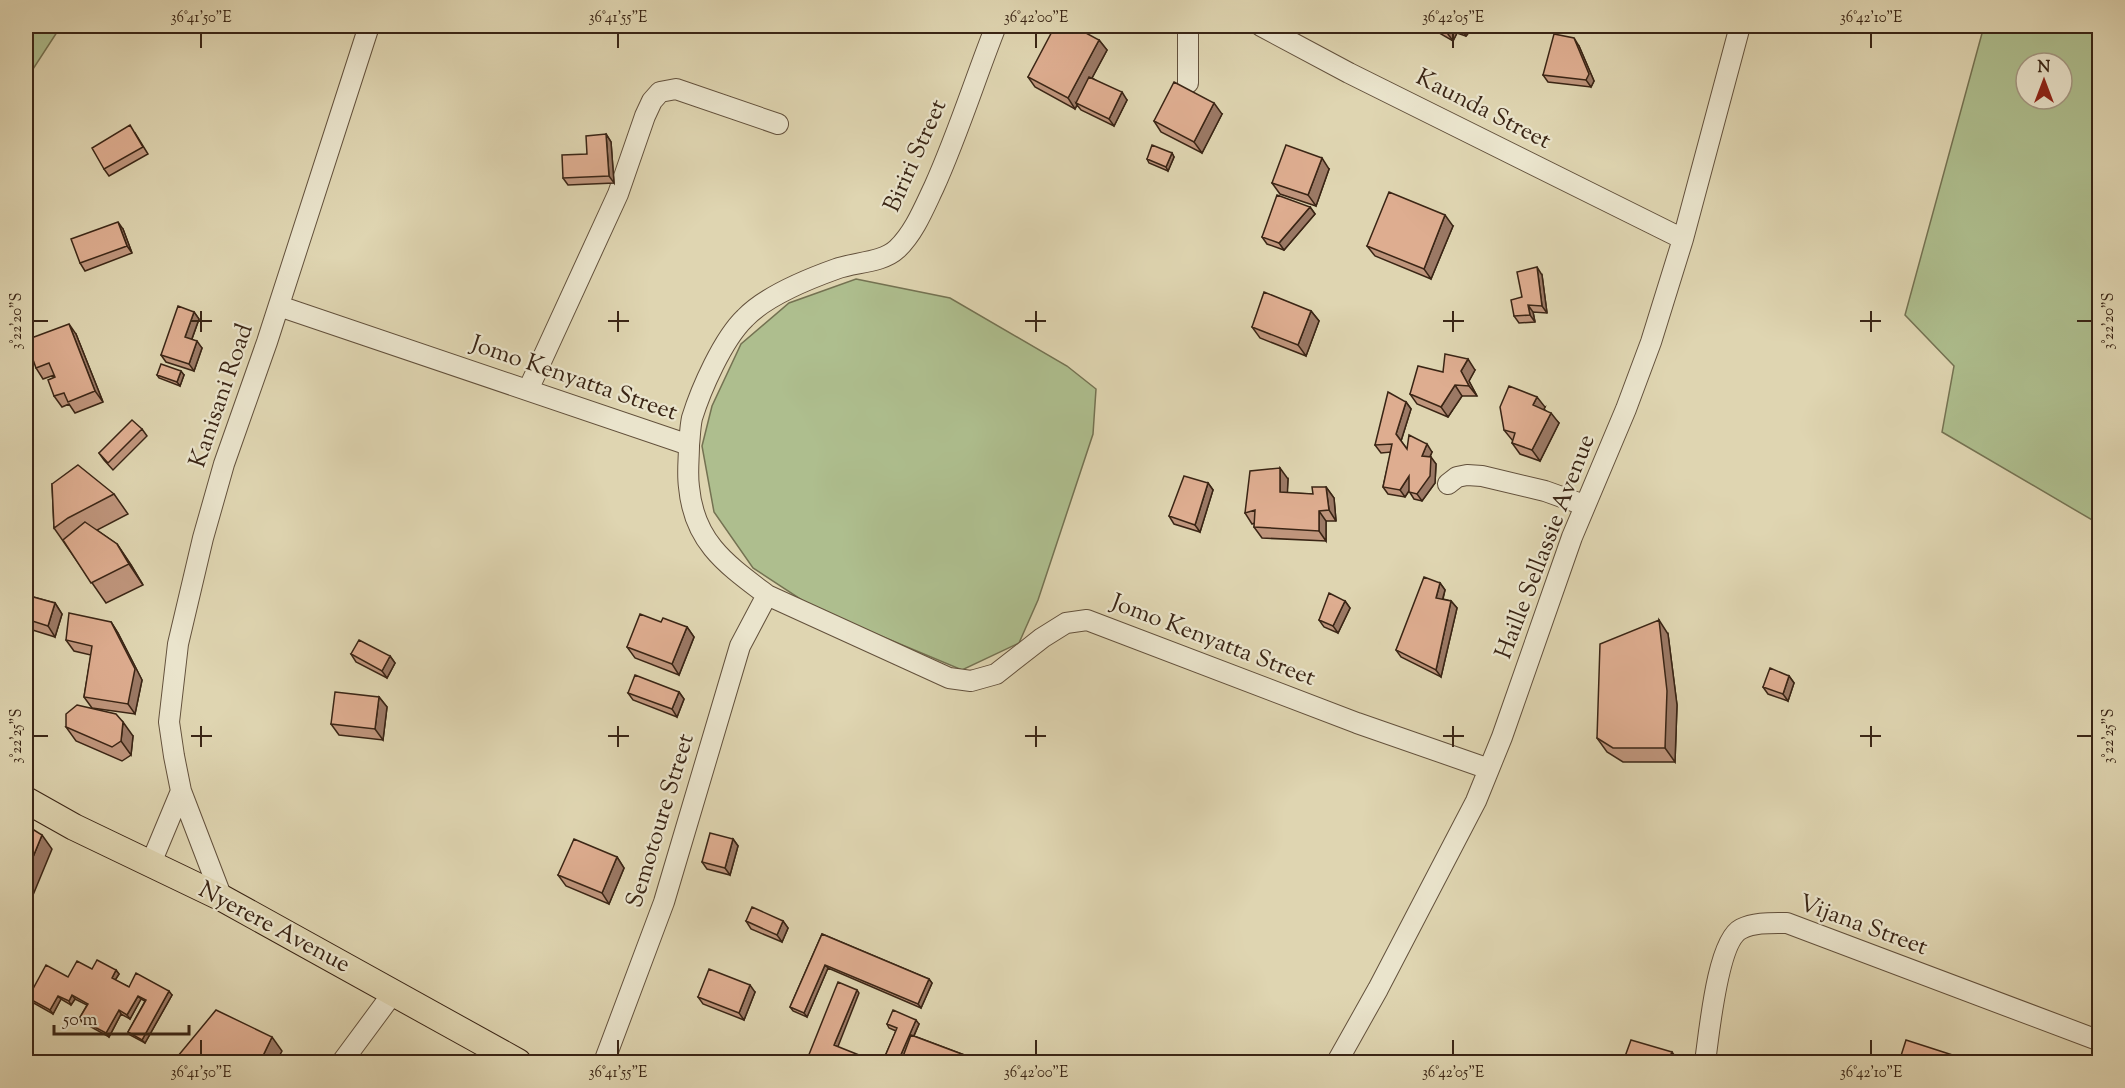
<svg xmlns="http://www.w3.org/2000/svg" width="2125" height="1088" viewBox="0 0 2125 1088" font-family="'Sorts Mill Goudy',serif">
<rect width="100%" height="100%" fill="#dfd5b1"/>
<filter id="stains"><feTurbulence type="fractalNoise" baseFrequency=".00333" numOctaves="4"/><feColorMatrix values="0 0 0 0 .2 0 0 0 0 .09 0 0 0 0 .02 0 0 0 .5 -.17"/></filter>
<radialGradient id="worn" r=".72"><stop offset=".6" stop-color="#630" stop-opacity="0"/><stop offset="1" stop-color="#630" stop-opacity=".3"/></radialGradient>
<path fill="#aebe8e" stroke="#747252" stroke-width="1.5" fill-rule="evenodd" d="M 26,26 L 61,26 L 33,69 L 26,104 Z
M 1984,26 L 2099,26 L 2099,524 L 1942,432 L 1954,366 L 1905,315 ZM 2026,63 L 2062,63 L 2062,99 L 2026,99 Z
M 856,279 L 950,298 L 1067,366 L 1096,389 L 1093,434 L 1038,600 L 1019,643 L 962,670 L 814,608 L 753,568 L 714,512 L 702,446 L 712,406 L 741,344 L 789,303 Z"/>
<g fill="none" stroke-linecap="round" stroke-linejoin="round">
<defs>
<path id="minor" d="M 1188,26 L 1188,83
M 1261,26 L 1349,73 L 1683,239
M 279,306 L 689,445 C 689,459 687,473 689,487 C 694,542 726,564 767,595 L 949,678 L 971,681 L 996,674 L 1042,638 L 1066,623 L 1087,620 L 1357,723 L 1489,769
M 528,390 L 618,194 L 645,116 L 652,101 L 660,92 L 676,89 L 778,124
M 689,445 C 690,437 690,427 692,418 C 701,389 723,339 745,318 C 766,296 808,279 836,269 C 855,262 882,263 897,249 C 914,233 924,208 934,187 C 958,134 975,79 996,26
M 1448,484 L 1457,477 L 1467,475 L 1482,476 L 1545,491 L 1584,505
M 151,863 L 181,791
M 222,898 L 181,791 L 174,756 L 169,722 L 178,644 L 203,538 L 224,464 L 267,342 L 369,26
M 342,1062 L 393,993
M 604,1062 L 664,902 L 740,646 L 767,595
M 1337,1062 L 1378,989 L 1476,801 L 1502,737 L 1572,537 L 1626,409 L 1651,342 L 1683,239 L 1740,26
M 1705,1062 C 1709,1036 1717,941 1741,929 C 1755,922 1771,923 1787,923 L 2100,1041"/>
<path id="major" d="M 26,800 L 74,827 L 222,898 L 518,1062"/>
</defs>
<use href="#minor" stroke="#63513c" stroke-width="22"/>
<use href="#major" stroke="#3a2515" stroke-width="28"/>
<use href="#minor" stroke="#eae4cc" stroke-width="20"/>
<use href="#major" stroke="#dfd5b1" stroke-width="26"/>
</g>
<path fill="#bf957c" stroke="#3a2515" stroke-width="1.5" d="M 1431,26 L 1474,26 L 1466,36 L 1457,33 L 1453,41 L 1434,30 Z
M 1099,40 L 1107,50 L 1092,78 L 1127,100 L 1114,126 L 1081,110 L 1077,105 L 1075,109 L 1035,87 L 1028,77 Z
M 1579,46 L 1594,81 L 1591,87 L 1548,82 L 1543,75 Z
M 1222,114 L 1202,153 L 1161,132 L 1154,121 Z
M 135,133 L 148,154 L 109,176 L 104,169 Z
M 606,134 L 611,142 L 614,183 L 568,185 L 563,178 Z
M 1172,153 L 1174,157 L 1168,171 L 1149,163 L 1147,159 Z
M 1329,169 L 1316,206 L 1280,194 L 1272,183 Z
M 1310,207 L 1315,214 L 1284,250 L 1267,244 L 1262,237 Z
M 1453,226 L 1431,279 L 1375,256 L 1367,246 Z
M 123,229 L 132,253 L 85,271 L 80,263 Z
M 1542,275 L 1547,313 L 1533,312 L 1535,322 L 1519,323 L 1514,316 L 1522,297 Z
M 1311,311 L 1319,321 L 1306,356 L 1260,338 L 1252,327 Z
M 194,312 L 199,319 L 192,339 L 202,348 L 194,371 L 166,362 L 161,355 Z
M 76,334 L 103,402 L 75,413 L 69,404 L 62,407 L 54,396 L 54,375 L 43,379 L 36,368 Z
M 1475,370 L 1469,381 L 1477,396 L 1462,396 L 1448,417 L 1417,404 L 1410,394 L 1443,372 Z
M 157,375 L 184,375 L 180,386 L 159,378 Z
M 1406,402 L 1411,409 L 1401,441 L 1407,449 L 1432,452 L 1430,457 L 1436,464 L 1435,483 L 1422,501 L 1414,499 L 1409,491 L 1405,497 L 1388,494 L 1383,487 L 1391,452 L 1381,453 L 1375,445 Z
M 1545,407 L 1544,409 L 1559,423 L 1540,461 L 1520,454 L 1512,443 L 1513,441 L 1504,430 Z
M 142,429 L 147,436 L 113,470 L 104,460 L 99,453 Z
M 1288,479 L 1287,493 L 1313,494 L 1326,487 L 1334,498 L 1336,521 L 1326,521 L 1326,541 L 1262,538 L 1254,527 L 1255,523 L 1252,524 L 1245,513 Z
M 1208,483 L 1213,490 L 1200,532 L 1174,524 L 1169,516 Z
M 52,484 L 114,494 L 128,514 L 97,530 L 117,544 L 131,565 L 143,585 L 106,603 L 54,528 Z
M 1440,583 L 1445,590 L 1443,599 L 1451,601 L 1457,608 L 1441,677 L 1401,657 L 1396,650 Z
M 26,595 L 55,603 L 62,614 L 55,637 L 26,628 Z
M 1345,601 L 1350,608 L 1338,633 L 1324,627 L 1319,620 Z
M 111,622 L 118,633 L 142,680 L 135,714 L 92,708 L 84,697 L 91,655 L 74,651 L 66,640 Z
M 661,622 L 687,627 L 694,637 L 679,675 L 635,658 L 627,647 Z
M 1668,634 L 1677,705 L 1675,762 L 1623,762 L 1607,752 L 1597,738 Z
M 351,654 L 390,656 L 395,663 L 387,678 L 356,662 Z
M 1789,676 L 1794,683 L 1788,701 L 1768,694 L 1763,687 Z
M 679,692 L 684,699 L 677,717 L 633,700 L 628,693 Z
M 379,697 L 387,707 L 383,740 L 339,735 L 331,724 Z
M 66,727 L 133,736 L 131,755 L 122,761 L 76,741 Z
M 733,839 L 738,846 L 730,875 L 707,869 L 702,862 Z
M 617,857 L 624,868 L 609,904 L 566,886 L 558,875 Z
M 746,921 L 783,921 L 788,928 L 782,942 L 751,929 Z
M 822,934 L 929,979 L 932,983 L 921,1008 L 828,968 L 807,1017 L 793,1011 L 790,1007 Z
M 92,969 L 116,970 L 119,974 L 115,980 L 129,987 L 172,995 L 145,1043 L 130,1035 L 128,1032 L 145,1001 L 141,999 L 130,1019 L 121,1014 L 109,1037 L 82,1022 L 79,1019 L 87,1005 L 75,999 L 71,1005 L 61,999 L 53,1014 L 30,1001 L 28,998 L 68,977 Z
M 755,992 L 744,1020 L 703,1004 L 698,997 Z
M 887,1024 L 919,1024 L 914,1036 L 983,1062 L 901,1062 L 888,1057 L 886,1054 L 896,1031 L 889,1028 Z"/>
<path fill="#9b7965" stroke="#3a2515" stroke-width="1.5" d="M 1447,26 L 1452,26 L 1457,33 L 1453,41 L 1445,30 Z
M 1459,26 L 1474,26 L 1466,36 Z
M 1574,38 L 1579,46 L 1594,81 L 1591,87 L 1586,80 Z
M 1099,40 L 1107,50 L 1078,104 L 1076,103 L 1077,105 L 1075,109 L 1068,98 Z
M 1122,92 L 1127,100 L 1114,126 L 1109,119 Z
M 1214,103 L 1222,114 L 1202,153 L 1194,142 Z
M 606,134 L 611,142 L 614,183 L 609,176 Z
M 1172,153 L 1174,157 L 1168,171 L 1166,167 Z
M 1322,158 L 1329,169 L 1316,206 L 1308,195 Z
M 1310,207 L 1315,214 L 1284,250 L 1279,243 Z
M 1445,215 L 1453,226 L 1431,279 L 1424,269 Z
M 118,222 L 123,229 L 132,253 L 127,246 Z
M 1537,267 L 1542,275 L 1547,313 L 1542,306 Z
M 1528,305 L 1533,312 L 1535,322 L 1530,315 Z
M 1311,311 L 1319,321 L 1306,356 L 1298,345 Z
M 194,312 L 199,319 L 190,344 L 185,337 Z
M 69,324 L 76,334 L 103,402 L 95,391 Z
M 197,341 L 202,348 L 194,371 L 189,364 Z
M 1468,359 L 1475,370 L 1469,381 L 1477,396 L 1469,386 L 1461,371 Z
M 181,371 L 184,375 L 180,386 L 177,382 Z
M 1455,385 L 1462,396 L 1448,417 L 1441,407 Z
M 1537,397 L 1545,407 L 1541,415 L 1533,405 Z
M 1406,402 L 1411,409 L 1401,441 L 1396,434 Z
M 1551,413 L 1559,423 L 1540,461 L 1532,450 Z
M 1427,444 L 1432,452 L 1427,463 L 1422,456 Z
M 1431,457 L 1436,464 L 1435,483 L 1422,501 L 1417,494 Z
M 1280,468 L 1288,479 L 1287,503 L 1280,492 Z
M 1409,476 L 1414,483 L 1405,497 L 1400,490 Z
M 1208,483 L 1213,490 L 1200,532 L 1195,525 Z
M 1326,487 L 1334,498 L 1336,521 L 1329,510 Z
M 1319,511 L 1326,521 L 1326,541 L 1319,531 Z
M 117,544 L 131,565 L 143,585 L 129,564 Z
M 1440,583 L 1445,590 L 1441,605 L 1436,598 Z
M 1345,601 L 1350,608 L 1338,633 L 1333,626 Z
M 1451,601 L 1457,608 L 1441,677 L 1436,670 Z
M 55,603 L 62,614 L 55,637 L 48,626 Z
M 1659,620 L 1668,634 L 1677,705 L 1675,762 L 1665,748 Z
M 111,622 L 118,633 L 142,680 L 135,714 L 128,704 Z
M 687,627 L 694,637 L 679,675 L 672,664 Z
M 390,656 L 395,663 L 387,678 L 382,671 Z
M 1789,676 L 1794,683 L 1788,701 L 1783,694 Z
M 679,692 L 684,699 L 677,717 L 672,709 Z
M 379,697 L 387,707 L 383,740 L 375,729 Z
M 123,722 L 133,736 L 131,755 L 121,741 Z
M 42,835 L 52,849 L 26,912 L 26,874 Z
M 733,839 L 738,846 L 730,875 L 725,868 Z
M 617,857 L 624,868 L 609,904 L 602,893 Z
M 783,921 L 788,928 L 782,942 L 777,935 Z
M 825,965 L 828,968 L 807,1017 L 804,1013 Z
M 116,970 L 119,974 L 114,982 L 112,978 Z
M 929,979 L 932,983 L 921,1008 L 918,1004 Z
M 750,985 L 755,992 L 744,1020 L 739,1013 Z
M 857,990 L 859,993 L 837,1049 L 834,1045 Z
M 169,991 L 172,995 L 145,1043 L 142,1040 Z
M 72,995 L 75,999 L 71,1005 L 69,1001 Z
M 58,996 L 61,999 L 53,1014 L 50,1010 Z
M 138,996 L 141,999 L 130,1019 L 127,1015 Z
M 119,1010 L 121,1014 L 109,1037 L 106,1033 Z
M 916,1020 L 919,1024 L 902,1062 L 899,1059 Z
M 272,1037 L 282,1051 L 276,1062 L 260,1062 Z
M 1672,1052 L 1679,1062 L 1667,1062 Z"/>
<path fill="#dead90" stroke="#3a2515" stroke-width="1.5" d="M 1055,26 L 1073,26 L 1099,40 L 1068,98 L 1028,77 Z
M 1437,26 L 1447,26 L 1445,30 Z
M 1554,34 L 1574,38 L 1589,74 L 1586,80 L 1543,75 Z
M 1089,77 L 1122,92 L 1109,119 L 1076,103 Z
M 1174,82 L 1214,103 L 1194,142 L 1154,121 Z
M 130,125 L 143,147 L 104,169 L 92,148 Z
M 606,134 L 609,176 L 563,178 L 562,155 L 587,154 L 586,136 Z
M 1152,145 L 1172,153 L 1166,167 L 1147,159 Z
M 1286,145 L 1322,158 L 1308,195 L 1272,183 Z
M 1389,192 L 1445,215 L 1424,269 L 1367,246 Z
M 1277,195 L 1310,207 L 1279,243 L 1262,237 Z
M 118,222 L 127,246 L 80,263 L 71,239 Z
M 1537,267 L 1542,306 L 1528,305 L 1530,315 L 1514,316 L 1511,300 L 1522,297 L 1517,272 Z
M 1264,292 L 1311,311 L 1298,345 L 1252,327 Z
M 178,306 L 194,312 L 185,337 L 197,341 L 189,364 L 161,355 Z
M 69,324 L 95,391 L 68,402 L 64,393 L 54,396 L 48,380 L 55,377 L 49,363 L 36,368 L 26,340 Z
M 1445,354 L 1468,359 L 1461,371 L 1469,386 L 1455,385 L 1441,407 L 1410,394 L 1418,366 L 1443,372 Z
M 161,364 L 181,371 L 177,382 L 157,375 Z
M 1509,386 L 1537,397 L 1533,405 L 1551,413 L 1532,450 L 1512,443 L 1515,433 L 1504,430 L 1500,407 Z
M 1388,392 L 1406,402 L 1396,434 L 1407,449 L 1409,435 L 1427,444 L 1422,456 L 1431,457 L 1430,476 L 1417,494 L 1409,492 L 1409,476 L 1400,490 L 1383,487 L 1392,444 L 1375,445 Z
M 132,420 L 142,429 L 108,463 L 99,453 Z
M 78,465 L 114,494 L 68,518 L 54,528 L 52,484 Z
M 1280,468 L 1280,492 L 1313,494 L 1312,487 L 1326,487 L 1329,510 L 1319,511 L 1319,531 L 1254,527 L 1255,510 L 1245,513 L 1250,471 Z
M 1184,476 L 1208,483 L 1195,525 L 1169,516 Z
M 85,522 L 117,544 L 129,564 L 91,583 L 63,540 Z
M 1424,577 L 1440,583 L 1436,598 L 1451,601 L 1436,670 L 1396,650 Z
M 1329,593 L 1345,601 L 1333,626 L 1319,620 Z
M 26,595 L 55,603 L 48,626 L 26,619 Z
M 69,613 L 111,622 L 135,669 L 128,704 L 84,697 L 92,646 L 66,640 Z
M 640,614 L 661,622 L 663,618 L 687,627 L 672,664 L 627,647 Z
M 1659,620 L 1667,691 L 1665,748 L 1613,748 L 1597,738 L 1600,644 Z
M 359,640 L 390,656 L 382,671 L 351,654 Z
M 1770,668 L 1789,676 L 1783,694 L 1763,687 Z
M 635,675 L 679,692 L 672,709 L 628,693 Z
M 335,692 L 379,697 L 375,729 L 331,724 Z
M 77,705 L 116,714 L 123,722 L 121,741 L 112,747 L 66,727 L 66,714 Z
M 26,825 L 42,835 L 26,874 Z
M 710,833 L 733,839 L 725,868 L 702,862 Z
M 574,839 L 617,857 L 602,893 L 558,875 Z
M 752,907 L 783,921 L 777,935 L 746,921 Z
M 822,934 L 929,979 L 918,1004 L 825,965 L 804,1013 L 790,1007 Z
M 97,960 L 116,970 L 112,978 L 129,987 L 136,973 L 169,991 L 142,1040 L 128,1032 L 146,1000 L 138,996 L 127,1015 L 119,1010 L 106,1033 L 79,1019 L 88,1004 L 72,995 L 69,1001 L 58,996 L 50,1010 L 28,998 L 46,965 L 68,977 L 77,961 L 92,969 Z
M 709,969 L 750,985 L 739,1013 L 698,997 Z
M 838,982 L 857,990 L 834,1045 L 869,1059 L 868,1062 L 806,1062 Z
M 216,1010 L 272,1037 L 260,1062 L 173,1062 Z
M 893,1010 L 916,1020 L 899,1059 L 886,1054 L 897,1028 L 887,1024 Z
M 911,1035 L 983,1062 L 901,1062 Z
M 1631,1040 L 1672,1052 L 1667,1062 L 1659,1062 L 1651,1059 L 1650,1062 L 1623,1062 Z
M 1906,1040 L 1968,1060 L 1967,1062 L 1899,1062 Z"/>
<path fill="none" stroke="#3a2515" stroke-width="2" d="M 201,33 L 201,48M 618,33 L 618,48M 1036,33 L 1036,48M 1453,33 L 1453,48M 1871,33 L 1871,48M 201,311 L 201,332M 618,311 L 618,332M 1036,311 L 1036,332M 1453,311 L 1453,332M 1871,311 L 1871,332M 33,321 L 48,321M 191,321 L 212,321M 608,321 L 629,321M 1025,321 L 1046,321M 1443,321 L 1464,321M 1860,321 L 1881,321M 2077,321 L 2092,321M 201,726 L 201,747M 618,726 L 618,747M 1036,726 L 1036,747M 1453,726 L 1453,747M 1871,726 L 1871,747M 33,736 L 48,736M 191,736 L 212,736M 608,736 L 629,736M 1025,736 L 1046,736M 1443,736 L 1464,736M 1860,736 L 1881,736M 2077,736 L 2092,736M 201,1040 L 201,1055M 618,1040 L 618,1055M 1036,1040 L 1036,1055M 1453,1040 L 1453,1055M 1871,1040 L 1871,1055"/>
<g text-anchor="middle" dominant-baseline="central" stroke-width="4.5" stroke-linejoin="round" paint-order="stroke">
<g font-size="24" fill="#3a2515" stroke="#eae4cc">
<text transform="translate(1483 110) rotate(27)">Kaunda Street</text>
<text transform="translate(916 156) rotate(-66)">Biriri Street</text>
<text transform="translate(574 379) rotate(19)">Jomo Kenyatta Street</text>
<text transform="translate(222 396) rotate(-71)">Kanisani Road</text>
<text transform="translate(1546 547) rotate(-69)">Haille Sellassie Avenue</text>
<text transform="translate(1213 641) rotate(21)">Jomo Kenyatta Street</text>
<text transform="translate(661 821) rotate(-73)">Semotoure Street</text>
<text transform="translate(1863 926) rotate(20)">Vijana Street</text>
<text transform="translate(274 928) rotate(28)">Nyerere Avenue</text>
</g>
</g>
<rect width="2125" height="1088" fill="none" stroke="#dfd5b1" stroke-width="66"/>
<g transform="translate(2044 81)"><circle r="28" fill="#eae4cc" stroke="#a49883" stroke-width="1.5"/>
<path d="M0-4.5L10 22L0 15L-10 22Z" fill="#8f2418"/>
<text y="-9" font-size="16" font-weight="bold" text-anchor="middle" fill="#3a2515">N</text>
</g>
<path d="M54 1025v9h135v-9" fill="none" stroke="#3a2515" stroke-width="3"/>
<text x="63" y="1025" font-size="18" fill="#3a2515" stroke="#eae4cc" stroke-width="4.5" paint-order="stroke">50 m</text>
<rect x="33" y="33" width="2059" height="1022" fill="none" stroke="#3a2515" stroke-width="2"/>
<g font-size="15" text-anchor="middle" fill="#3a2515">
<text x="201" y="22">36°41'50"E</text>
<text x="618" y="22">36°41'55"E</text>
<text x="1036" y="22">36°42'00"E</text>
<text x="1453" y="22">36°42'05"E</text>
<text x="1871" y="22">36°42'10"E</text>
<text transform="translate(16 321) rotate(-90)" y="5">3°22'20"S</text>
<text transform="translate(2108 321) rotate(-90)" y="5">3°22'20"S</text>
<text transform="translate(16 736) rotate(-90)" y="5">3°22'25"S</text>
<text transform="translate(2108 736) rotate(-90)" y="5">3°22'25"S</text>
<text x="201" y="1077">36°41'50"E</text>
<text x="618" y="1077">36°41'55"E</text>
<text x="1036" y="1077">36°42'00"E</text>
<text x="1453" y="1077">36°42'05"E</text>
<text x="1871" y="1077">36°42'10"E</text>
</g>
<rect width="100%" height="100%" filter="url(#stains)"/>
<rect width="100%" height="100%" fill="url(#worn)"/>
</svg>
